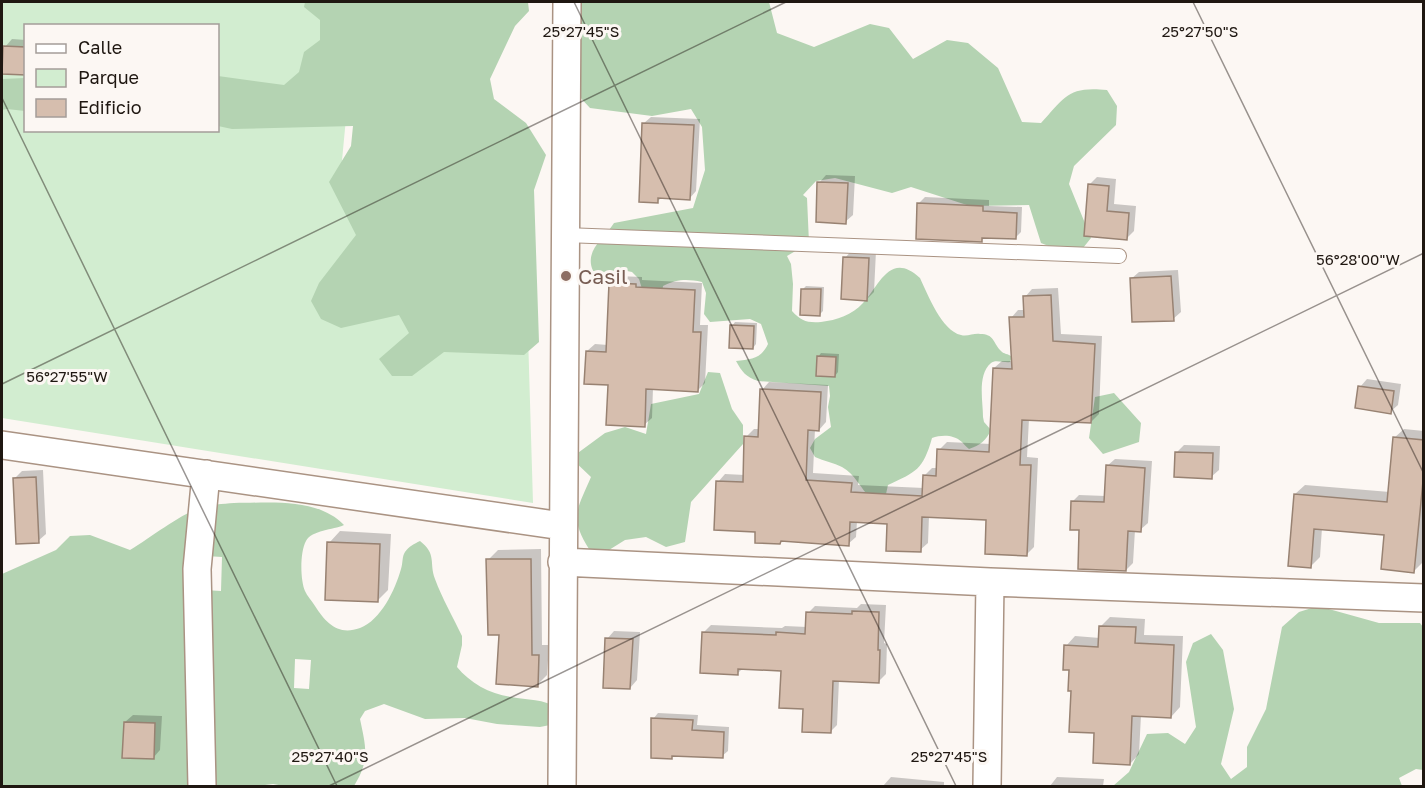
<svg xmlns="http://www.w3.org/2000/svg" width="1425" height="788" viewBox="0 0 1425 788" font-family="'Golos Text',sans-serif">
<rect width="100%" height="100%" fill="#fcf7f3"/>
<path fill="#d2edd0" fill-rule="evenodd" d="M 2,2 L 357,2 L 341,171 L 527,301 L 533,503 L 2,418 ZM 26,26 L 218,26 L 218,130 L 26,130 Z"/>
<path fill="#b4d3b2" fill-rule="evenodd" d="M 305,2 L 528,2 L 529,11 L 515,26 L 490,79 L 494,99 L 526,123 L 546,155 L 534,190 L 539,342 L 524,355 L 444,352 L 412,376 L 392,376 L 379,359 L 409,333 L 399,315 L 341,328 L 321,319 L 311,301 L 319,283 L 356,235 L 329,182 L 351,146 L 353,126 L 232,129 L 218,126 L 218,76 L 284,85 L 299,72 L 304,52 L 320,40 L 320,20 L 304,7 Z
M 562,2 L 769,2 L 777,33 L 814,47 L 870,24 L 889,28 L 913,59 L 947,40 L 968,43 L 998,68 L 1022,122 L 1041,123 C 1065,97 1068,86 1107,90 L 1117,106 L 1116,125 L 1074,166 L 1069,184 L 1091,238 L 1079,253 L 1061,251 L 1041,243 L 1029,205 L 970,206 L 911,187 L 892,193 L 835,178 L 816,181 L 803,195 L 807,198 L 809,243 L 787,256 L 791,264 L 793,284 L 792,311 C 801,321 807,323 821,322 C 837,320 852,315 863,303 C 879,286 890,250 920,278 C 928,295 942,331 961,335 C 967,337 974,333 980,334 C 994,334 993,342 1000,350 C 1004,355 1008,353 1012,357 L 1010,362 C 1004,363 995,359 991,363 C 977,375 983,401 983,417 L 984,422 L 991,430 C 986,441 980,445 969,449 C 966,447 964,444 962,442 C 953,434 941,435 932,438 C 923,470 916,472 888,485 L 886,494 L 871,499 C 861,489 855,474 842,467 C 834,463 824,461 815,457 L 810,448 L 815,439 L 831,427 L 828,407 L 830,396 L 829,386 L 758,381 C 746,377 742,372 736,361 C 751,359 761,359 768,344 L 761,324 L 750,319 L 710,322 L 704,314 L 706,293 L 702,282 C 687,279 677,279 663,286 L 662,295 L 645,299 L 639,279 L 632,272 L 622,270 L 603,274 L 593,271 C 584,250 604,239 614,223 L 693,208 L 705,170 L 702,127 L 691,109 L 652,116 L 590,108 L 577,94 L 579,75 C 556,48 540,37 562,2 ZM 817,356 L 836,357 L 835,377 L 816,376 Z
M 25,78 L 25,111 L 7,109 L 2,110 L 2,79 Z
M 708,372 L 720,373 L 732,409 L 743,425 L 743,444 L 691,502 L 685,542 L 666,547 L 646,537 L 625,540 L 609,550 L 589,549 C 569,517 577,510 591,477 L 571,458 L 605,433 L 625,427 L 646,434 L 651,404 L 699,394 Z
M 1114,393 L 1141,423 L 1139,442 L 1103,454 L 1089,438 L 1095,397 Z
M 234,503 C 269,503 317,497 344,525 C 333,530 312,530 306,541 C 300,552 300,579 305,591 C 307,596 312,601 315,606 C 326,623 338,636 360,628 C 381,620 395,590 401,569 C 403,563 402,556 405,552 C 409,546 414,544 420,541 C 437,554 429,563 435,579 C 442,598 453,617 462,636 L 462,645 L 457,667 C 470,683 490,694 511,697 C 527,700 544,699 558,708 L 550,725 L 540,727 L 497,724 L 465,718 L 425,719 L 384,704 L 365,711 L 360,719 C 366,748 370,760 354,786 L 284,786 L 273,784 L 257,786 L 2,786 L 2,574 L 56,550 L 70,536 L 90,535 L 130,550 C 152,537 177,516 200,508 C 210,504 223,504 234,503 ZM 206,556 L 222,557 L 221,591 L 204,590 ZM 295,659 L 311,660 L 309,689 L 294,688 ZM 124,722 L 155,724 L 153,759 L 122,758 Z
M 1318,606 L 1379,623 L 1420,623 L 1423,627 L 1423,770 L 1416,769 L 1399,778 L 1402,786 L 1113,786 L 1129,772 L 1147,734 L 1168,733 L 1185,744 L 1196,727 L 1186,662 L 1193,643 L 1211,634 L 1223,650 L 1234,709 L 1221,764 L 1231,779 L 1247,767 L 1247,747 L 1266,709 L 1282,627 L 1299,612 Z"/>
<path fill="#0003" d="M 12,39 L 26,40 L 26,74 L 5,47 Z
M 651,117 L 700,119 L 696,191 L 690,198 L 662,197 L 657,202 L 644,123 Z
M 826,175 L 855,176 L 853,215 L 845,222 L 819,183 Z
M 1097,177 L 1116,179 L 1114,204 L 1136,206 L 1134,231 L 1126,239 L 1085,235 L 1089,185 Z
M 925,197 L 989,200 L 989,206 L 1022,207 L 1021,232 L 1015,238 L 985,237 L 982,240 L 919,203 Z
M 852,250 L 876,251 L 874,292 L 867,299 L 845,258 Z
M 1178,270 L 1181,312 L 1173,319 L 1131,279 L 1139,272 Z
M 617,276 L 642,277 L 642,280 L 702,283 L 700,325 L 708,325 L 705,383 L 698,390 L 653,388 L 652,418 L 644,425 L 609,384 L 587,351 L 595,344 L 608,345 L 610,283 Z
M 806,286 L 824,287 L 823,311 L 820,314 L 803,289 Z
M 1058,288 L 1061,334 L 1102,336 L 1099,414 L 1091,422 L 1029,419 L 1027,457 L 1038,458 L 1034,547 L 1027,554 L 988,518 L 929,516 L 928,543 L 920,550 L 889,522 L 857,521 L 856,537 L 848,544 L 783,539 L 780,543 L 757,530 L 718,482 L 725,474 L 745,475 L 746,437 L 754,429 L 760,429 L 762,390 L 769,382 L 828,385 L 826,422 L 819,430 L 815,429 L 813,473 L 859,476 L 858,485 L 924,488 L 924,476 L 932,468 L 938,468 L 939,450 L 947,442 L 991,444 L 994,368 L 1002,361 L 1013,361 L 1011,318 L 1018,310 L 1025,310 L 1025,297 L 1032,289 Z
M 735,322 L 757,323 L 756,344 L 753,348 L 732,326 Z
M 821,353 L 839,354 L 838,372 L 835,376 L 818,357 Z
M 1367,379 L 1401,384 L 1398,405 L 1390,412 L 1360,387 Z
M 1404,429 L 1424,431 L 1423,562 L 1414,571 L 1386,534 L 1322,528 L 1320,557 L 1311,566 L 1295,494 L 1305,485 L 1390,492 L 1394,438 Z
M 1184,445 L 1220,446 L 1219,470 L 1211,477 L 1177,452 Z
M 1115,459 L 1152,461 L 1148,523 L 1140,530 L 1135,530 L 1133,563 L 1126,570 L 1081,529 L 1072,502 L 1079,495 L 1106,496 L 1107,466 Z
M 43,470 L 46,534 L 38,541 L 14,479 L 22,471 Z
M 340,531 L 391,534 L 388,590 L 377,601 L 329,543 Z
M 541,549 L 542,645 L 549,645 L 547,675 L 537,685 L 488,560 L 498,550 Z
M 861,604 L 886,605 L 884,643 L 887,644 L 886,674 L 878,682 L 839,680 L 837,725 L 830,732 L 805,708 L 783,669 L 743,668 L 737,674 L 703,633 L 711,625 L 782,628 L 785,626 L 807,627 L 808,613 L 815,606 L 857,608 Z
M 1110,617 L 1145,619 L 1144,635 L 1183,636 L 1180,707 L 1171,717 L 1141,715 L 1139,754 L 1130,764 L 1096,732 L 1072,689 L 1071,669 L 1066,646 L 1075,636 L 1100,638 L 1101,626 Z
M 614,631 L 640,632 L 637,680 L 630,688 L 607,639 Z
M 658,713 L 698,715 L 697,725 L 729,727 L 728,751 L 722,756 L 674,754 L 671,758 L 653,719 Z
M 133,715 L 162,716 L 160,750 L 153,758 L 125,722 Z
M 891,777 L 944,782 L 944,786 L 883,786 Z
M 1057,777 L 1104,779 L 1103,786 L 1050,786 Z"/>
<path fill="#d6beae" stroke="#988272" stroke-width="1.5" d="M 3,46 L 26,47 L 26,75 L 2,74 Z
M 642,123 L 694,125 L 690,200 L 658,198 L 658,203 L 639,202 Z
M 817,182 L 848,183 L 846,224 L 816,222 Z
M 1088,184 L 1109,186 L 1107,211 L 1129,213 L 1127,240 L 1084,236 Z
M 917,203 L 983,206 L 983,211 L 1017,213 L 1016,239 L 982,238 L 982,242 L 916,239 Z
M 843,257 L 869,258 L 867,301 L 841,299 Z
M 1171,276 L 1174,321 L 1132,322 L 1130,278 Z
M 609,283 L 636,284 L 636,287 L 695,290 L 693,332 L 701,332 L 698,392 L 646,389 L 645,427 L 606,425 L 608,385 L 584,384 L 586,351 L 606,352 Z
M 801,289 L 821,289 L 820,316 L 800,315 Z
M 1051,295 L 1053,341 L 1095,344 L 1091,423 L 1022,420 L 1020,465 L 1031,465 L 1027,556 L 985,554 L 986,520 L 922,517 L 921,552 L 886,551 L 887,524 L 850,522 L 849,546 L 781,541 L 780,544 L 755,543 L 755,532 L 714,530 L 716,481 L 743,482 L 744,436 L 758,437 L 760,389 L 821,392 L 819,431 L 808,430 L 806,480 L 852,483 L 851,492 L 922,496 L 923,475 L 936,476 L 937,449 L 989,452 L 993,368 L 1012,369 L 1009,317 L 1024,317 L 1023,296 Z
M 730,325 L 754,326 L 753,349 L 729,348 Z
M 817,356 L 836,357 L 835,377 L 816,376 Z
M 1358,386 L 1394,391 L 1391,414 L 1355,408 Z
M 1393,437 L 1424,440 L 1424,471 L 1414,573 L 1381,569 L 1384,535 L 1314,529 L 1311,568 L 1288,566 L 1294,494 L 1387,502 Z
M 1175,452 L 1213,453 L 1212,479 L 1174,477 Z
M 1106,465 L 1145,468 L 1141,532 L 1128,531 L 1126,571 L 1078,569 L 1079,530 L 1070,530 L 1071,501 L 1104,502 Z
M 36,477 L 39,543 L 16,544 L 13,478 Z
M 327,542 L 380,544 L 378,602 L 325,600 Z
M 486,559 L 531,559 L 532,655 L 539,655 L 538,687 L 496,684 L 499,635 L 488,635 Z
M 852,611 L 879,612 L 878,650 L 880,650 L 879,683 L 833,681 L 831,733 L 802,732 L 803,709 L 779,708 L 781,671 L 738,669 L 738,675 L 700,673 L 702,632 L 776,635 L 776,632 L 805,634 L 806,612 L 852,614 Z
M 1099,626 L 1136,627 L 1135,643 L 1174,645 L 1171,718 L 1132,716 L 1130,765 L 1093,763 L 1094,733 L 1069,732 L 1071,691 L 1068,691 L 1069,670 L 1063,670 L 1064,645 L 1098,647 Z
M 605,638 L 633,639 L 630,689 L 603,688 Z
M 651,718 L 693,720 L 692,730 L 724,732 L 723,758 L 672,756 L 672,759 L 651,758 Z
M 124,722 L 155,723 L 154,759 L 122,758 Z"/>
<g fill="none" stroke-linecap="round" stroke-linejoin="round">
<defs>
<path id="service" d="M 565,235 L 1119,256"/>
<path id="minor" d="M 2,445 L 562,526
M 562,562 L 990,582 L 1424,598
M 202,786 L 197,569 L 206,474
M 562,786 L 567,2
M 987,786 L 990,582"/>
</defs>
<use href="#service" stroke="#aa9383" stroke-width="16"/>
<use href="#minor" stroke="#aa9383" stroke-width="30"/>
<use href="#service" stroke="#fff" stroke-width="14"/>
<use href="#minor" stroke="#fff" stroke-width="27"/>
</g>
<path fill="none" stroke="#1f1711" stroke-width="1.5" stroke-opacity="0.45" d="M 574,2 L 956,786M 1193,2 L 1424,474M 2,98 L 337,786M 2,384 L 786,2M 329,786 L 1424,253"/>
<circle fill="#8d6e63" stroke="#fcf7f3" stroke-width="2" cx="566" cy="276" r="6"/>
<g text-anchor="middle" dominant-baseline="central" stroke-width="6" stroke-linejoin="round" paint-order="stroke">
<g font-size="21" fill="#785e54" stroke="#fcf7f3" text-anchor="start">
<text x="578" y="276">Casil</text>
</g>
</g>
<g font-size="15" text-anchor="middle" fill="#1f1711" stroke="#fcf7f3" stroke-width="6" stroke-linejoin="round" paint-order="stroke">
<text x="581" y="37">25°27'45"S</text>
<text x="1200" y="37">25°27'50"S</text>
<text x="1358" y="265">56°28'00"W</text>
<text x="67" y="382">56°27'55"W</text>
<text x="330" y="762">25°27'40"S</text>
<text x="949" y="762">25°27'45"S</text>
</g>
<rect width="1425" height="788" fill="none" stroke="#1f1711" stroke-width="6"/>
<rect x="24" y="24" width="195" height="108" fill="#fcf7f3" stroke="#a49d99" stroke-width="1.5"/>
<rect x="36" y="44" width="30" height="9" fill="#ffffff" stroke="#a49d99" stroke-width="1.5"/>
<text x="78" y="54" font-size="18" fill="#1f1711">Calle</text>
<rect x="36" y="69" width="30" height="18" fill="#d2edd0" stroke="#a49d99" stroke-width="1.5"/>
<text x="78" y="84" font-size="18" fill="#1f1711">Parque</text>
<rect x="36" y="99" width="30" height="18" fill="#d6beae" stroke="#a49d99" stroke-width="1.5"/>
<text x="78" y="114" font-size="18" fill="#1f1711">Edificio</text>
</svg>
